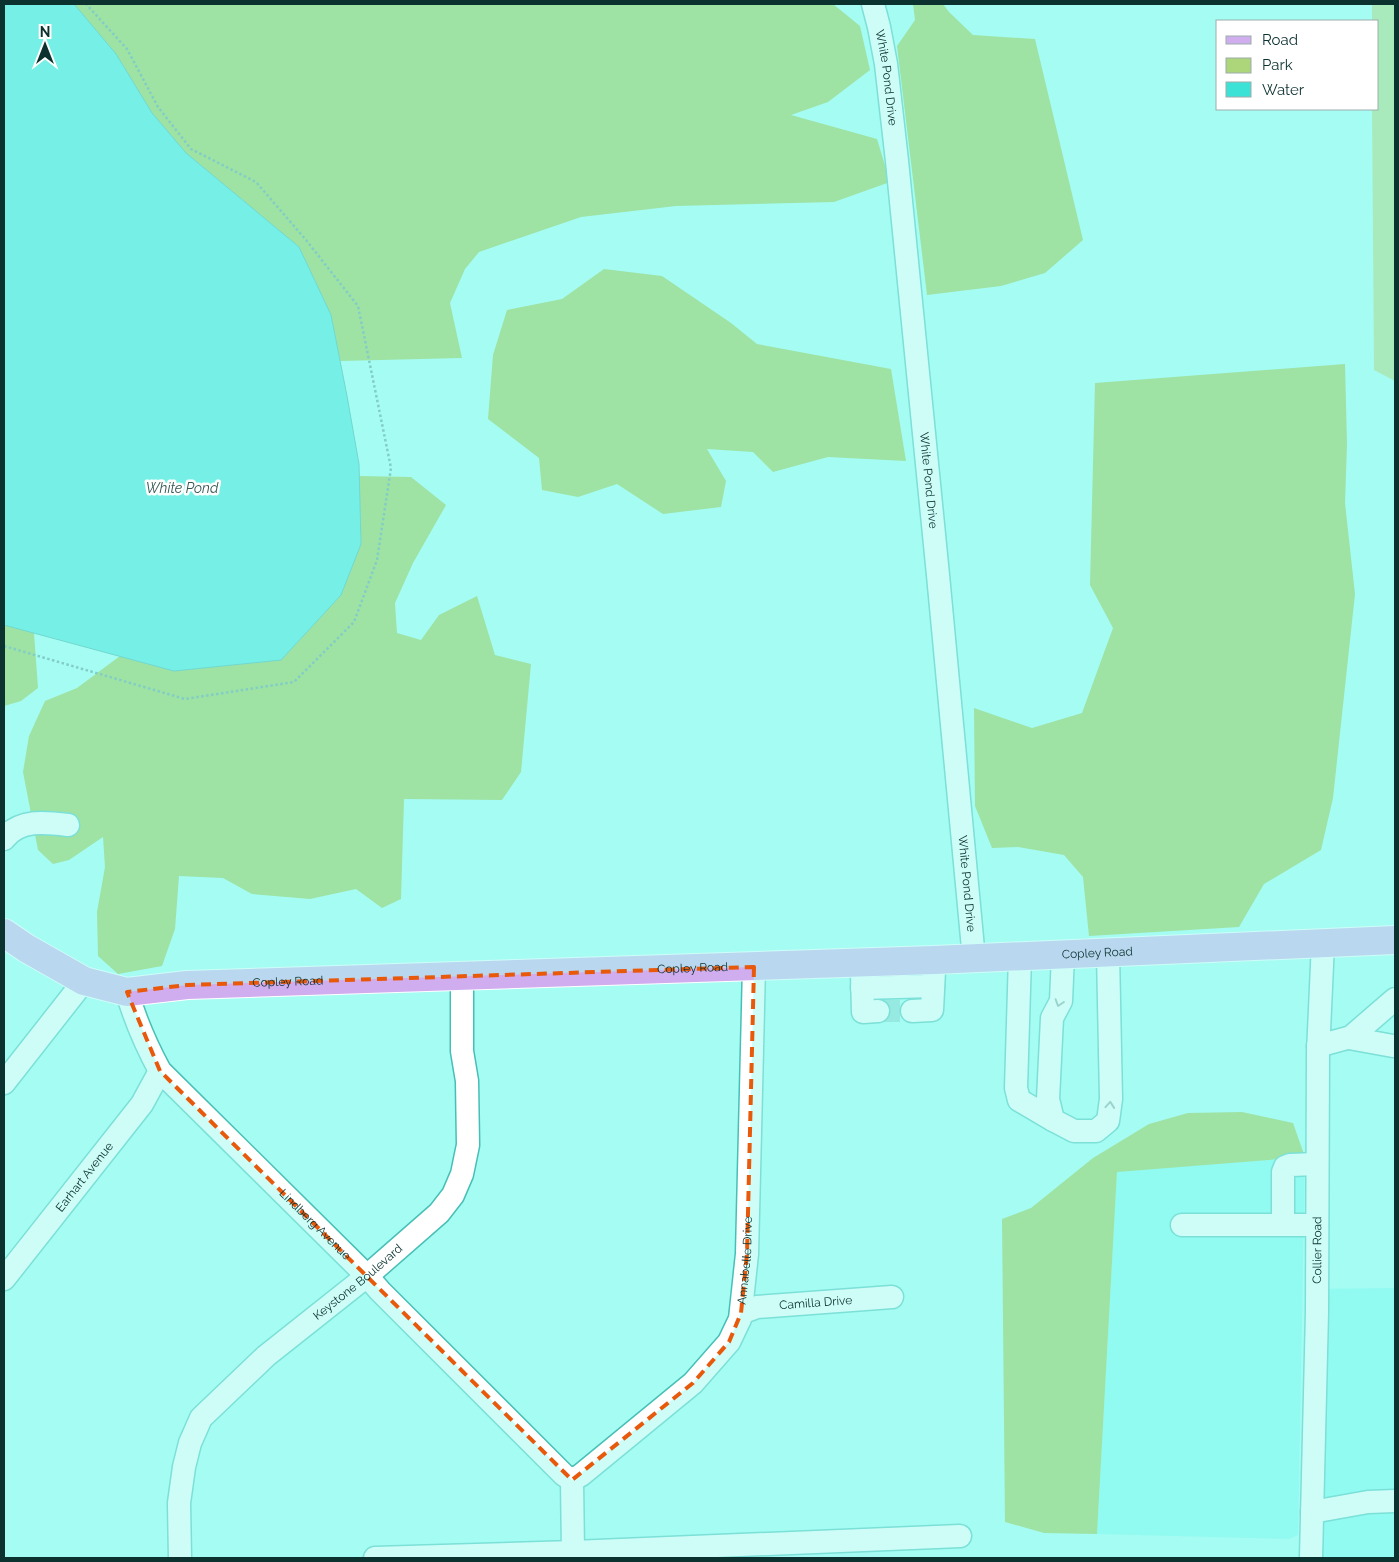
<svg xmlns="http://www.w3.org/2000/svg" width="1399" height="1562" viewBox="0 0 1399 1562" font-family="Raleway,sans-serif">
<rect width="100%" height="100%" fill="#a5fcf3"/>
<path fill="#78f9ef" d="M 1305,1157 L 1298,1535 L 1289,1539 L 1097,1534 L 1117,1171 Z
M 1395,1288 L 1395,1558 L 1311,1558 L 1315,1289 Z"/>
<path fill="#add57a" d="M 1372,4 L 1395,4 L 1395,381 L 1374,370 L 1372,109 L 1378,109 L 1378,21 L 1372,21 Z"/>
<path fill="#94c546" d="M 74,4 L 833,4 L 860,26 L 870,70 L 828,102 L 791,115 L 877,139 L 890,182 L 834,202 L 676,206 L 581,217 L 479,252 L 465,269 L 450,303 L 462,358 L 340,361 L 331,315 L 299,247 L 186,153 L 152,113 L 116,54 Z
M 913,4 L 943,4 L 949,12 L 973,35 L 1035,39 L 1083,240 L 1045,273 L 1001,286 L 927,295 L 897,46 L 915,20 Z
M 604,269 L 662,276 L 731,323 L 757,344 L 891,369 L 906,461 L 828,457 L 773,472 L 753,452 L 707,449 L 726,481 L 721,507 L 663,514 L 617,484 L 578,497 L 542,490 L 539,458 L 488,419 L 493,355 L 507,310 L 562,299 Z
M 1345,364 L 1347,444 L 1345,503 L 1355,594 L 1333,798 L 1321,850 L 1264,884 L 1239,927 L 1089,936 L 1083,877 L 1064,855 L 1018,847 L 992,848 L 975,806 L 974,708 L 1032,728 L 1082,713 L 1113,628 L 1090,585 L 1095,383 Z
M 359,476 L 411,477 L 446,505 L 413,563 L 395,603 L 397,633 L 421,640 L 439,615 L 477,596 L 495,655 L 531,664 L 521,772 L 502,800 L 404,799 L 401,899 L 382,908 L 356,889 L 310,899 L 252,894 L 223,878 L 179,876 L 175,929 L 162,966 L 118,974 L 98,956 L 97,912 L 105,867 L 103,837 L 69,860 L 53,864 L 38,850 L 23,772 L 29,736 L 45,701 L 77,688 L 120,656 L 174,671 L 281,660 L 341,595 L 361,544 Z
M 4,625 L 34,633 L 38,688 L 21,701 L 4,706 Z
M 1242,1112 L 1293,1123 L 1305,1157 L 1117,1172 L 1097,1534 L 1044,1533 L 1005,1522 L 1002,1219 L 1031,1208 L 1093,1158 L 1149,1124 L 1188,1113 Z"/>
<path fill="#3de2d7" stroke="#2eada5" d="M 4,4 L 74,4 L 116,54 L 152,113 L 186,153 L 299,247 L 331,315 L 347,396 L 359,464 L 361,544 L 341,595 L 281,660 L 174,671 L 4,625 Z"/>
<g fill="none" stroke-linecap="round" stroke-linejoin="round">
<path stroke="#86d4cc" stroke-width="22" stroke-dasharray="22 11" stroke-linecap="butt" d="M 878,1011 L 912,1011"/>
<defs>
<g id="minor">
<path id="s1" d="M 873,4 L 879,27 L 886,64 L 897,161 L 938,575 L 974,959"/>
<path d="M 4,839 C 19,819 45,822 68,825"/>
<path d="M 1063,955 L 1061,1001 L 1052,1018 L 1048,1099 L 1053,1120 L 1074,1131 L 1096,1131 L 1108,1121 L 1111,1099 L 1108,953"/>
<path d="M 1020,957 L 1016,1088 L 1019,1100 L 1053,1120"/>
<path d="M 862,974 L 863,1012 L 878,1011"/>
<path d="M 862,988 L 933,986"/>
<path id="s2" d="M 127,992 C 135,1020 146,1045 160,1071 L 367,1276 L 380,1291 L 564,1475 L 572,1480"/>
<path d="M 912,1011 L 932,1010 L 934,971"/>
<path d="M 1349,1038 L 1393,1046"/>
<path d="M 1318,1046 L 1351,1037 L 1395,999"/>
<path d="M 4,1083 L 84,981"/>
<path d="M 1283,1224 L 1283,1172 L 1285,1167 L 1290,1165 L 1317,1164"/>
<path d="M 1182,1225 L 1317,1225"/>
<path id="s3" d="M 4,1279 L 142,1104 L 160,1071"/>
<path id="s4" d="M 741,1313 L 757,1307 L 892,1297"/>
<path id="s5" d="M 572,1480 L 581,1475 L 693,1383 L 729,1342 L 740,1319 L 747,1254 L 754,967"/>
<path d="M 572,1480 L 573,1552"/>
<path d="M 1312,1512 L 1368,1502 L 1395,1501"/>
<path id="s6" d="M 180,1558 L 179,1503 L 184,1467 L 190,1443 L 201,1418 L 266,1356 L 367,1276 L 439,1213 L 453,1195 L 462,1174 L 468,1145 L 467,1081 L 462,1051 L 462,975"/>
<path d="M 375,1558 L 573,1552 L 960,1536"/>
<path id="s7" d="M 1311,1558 L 1317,1312 L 1318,1053 L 1323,943"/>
</g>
<g id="major">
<path id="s8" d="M 4,933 L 26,948 L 84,981 L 127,992 L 187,985 L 934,960 L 1395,940"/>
</g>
</defs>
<use href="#minor" stroke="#48bfb6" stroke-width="25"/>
<use href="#major" stroke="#fff" stroke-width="30"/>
<path stroke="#57958f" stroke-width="2.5" stroke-dasharray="2.5 2.5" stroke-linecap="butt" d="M 4,646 L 185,699 L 294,682 L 354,622 L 377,560 L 391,468 L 358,306 L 306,240 L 256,182 L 191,149 L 158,107 L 127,49 L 86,4"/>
<use href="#minor" stroke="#fff" stroke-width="22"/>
<use href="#major" stroke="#d0adee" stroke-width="28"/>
</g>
<defs><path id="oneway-chevron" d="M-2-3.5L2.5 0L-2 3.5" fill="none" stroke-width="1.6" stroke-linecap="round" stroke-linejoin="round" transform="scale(1.25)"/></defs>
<g stroke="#92a3a1">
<use href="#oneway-chevron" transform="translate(1059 1003) rotate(108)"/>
<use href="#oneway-chevron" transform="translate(1110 1105) rotate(-85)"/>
</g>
<path d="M0 0H1399V1562H0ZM 754,967 L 747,1254 L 741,1313 L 729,1342 L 693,1383 L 572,1480 L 160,1071 L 127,992 L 187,985 Z" fill="#a5fcf3" fill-opacity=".55" fill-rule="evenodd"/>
<path fill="none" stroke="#e8590c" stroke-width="4" stroke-dasharray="10 6" stroke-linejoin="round" d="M 754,967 L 747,1254 L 741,1313 L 729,1342 L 693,1383 L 572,1480 L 160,1071 L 127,992 L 187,985 Z"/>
<g text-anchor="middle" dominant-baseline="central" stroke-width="5" stroke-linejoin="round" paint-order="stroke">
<g font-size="12" fill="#0c322f" stroke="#fff">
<text stroke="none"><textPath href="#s1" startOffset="75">White Pond Drive</textPath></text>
<text stroke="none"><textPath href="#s1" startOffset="480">White Pond Drive</textPath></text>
<text stroke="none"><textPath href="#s1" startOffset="885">White Pond Drive</textPath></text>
<text stroke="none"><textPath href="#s8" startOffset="1109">Copley Road</textPath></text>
<text stroke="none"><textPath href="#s8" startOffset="704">Copley Road</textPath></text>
<text stroke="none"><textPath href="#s8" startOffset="299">Copley Road</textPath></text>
<text stroke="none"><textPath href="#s3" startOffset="130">Earhart Avenue</textPath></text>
<text stroke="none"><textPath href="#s2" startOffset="304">Lindberg Avenue</textPath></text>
<text stroke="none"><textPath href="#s7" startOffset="308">Collier Road</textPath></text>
<text stroke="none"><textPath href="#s5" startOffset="294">Annabelle Drive</textPath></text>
<text stroke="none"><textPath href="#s6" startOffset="351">Keystone Boulevard</textPath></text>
<text stroke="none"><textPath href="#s4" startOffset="76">Camilla Drive</textPath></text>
</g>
<g font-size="14" font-style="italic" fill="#345552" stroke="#fff">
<text x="182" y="488">White Pond</text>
</g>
</g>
<rect width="1399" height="1562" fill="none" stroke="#0c322f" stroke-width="10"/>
<rect x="1216" y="20" width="162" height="90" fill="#ffffff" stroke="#9eadac"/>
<rect x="1226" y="36" width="25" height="8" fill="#d0adee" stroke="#9eadac"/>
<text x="1262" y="45" font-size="15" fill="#0c322f">Road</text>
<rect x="1226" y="58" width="25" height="15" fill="#add57a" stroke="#9eadac"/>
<text x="1262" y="70" font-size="15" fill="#0c322f">Park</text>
<rect x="1226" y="82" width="25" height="15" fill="#3de2d7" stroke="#9eadac"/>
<text x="1262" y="95" font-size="15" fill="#0c322f">Water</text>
<g transform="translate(45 45)" stroke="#ffffff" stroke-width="4" paint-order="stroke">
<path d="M0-4L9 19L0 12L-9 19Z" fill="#0c322f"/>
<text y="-8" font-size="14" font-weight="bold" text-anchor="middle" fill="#0c322f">N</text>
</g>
</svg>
